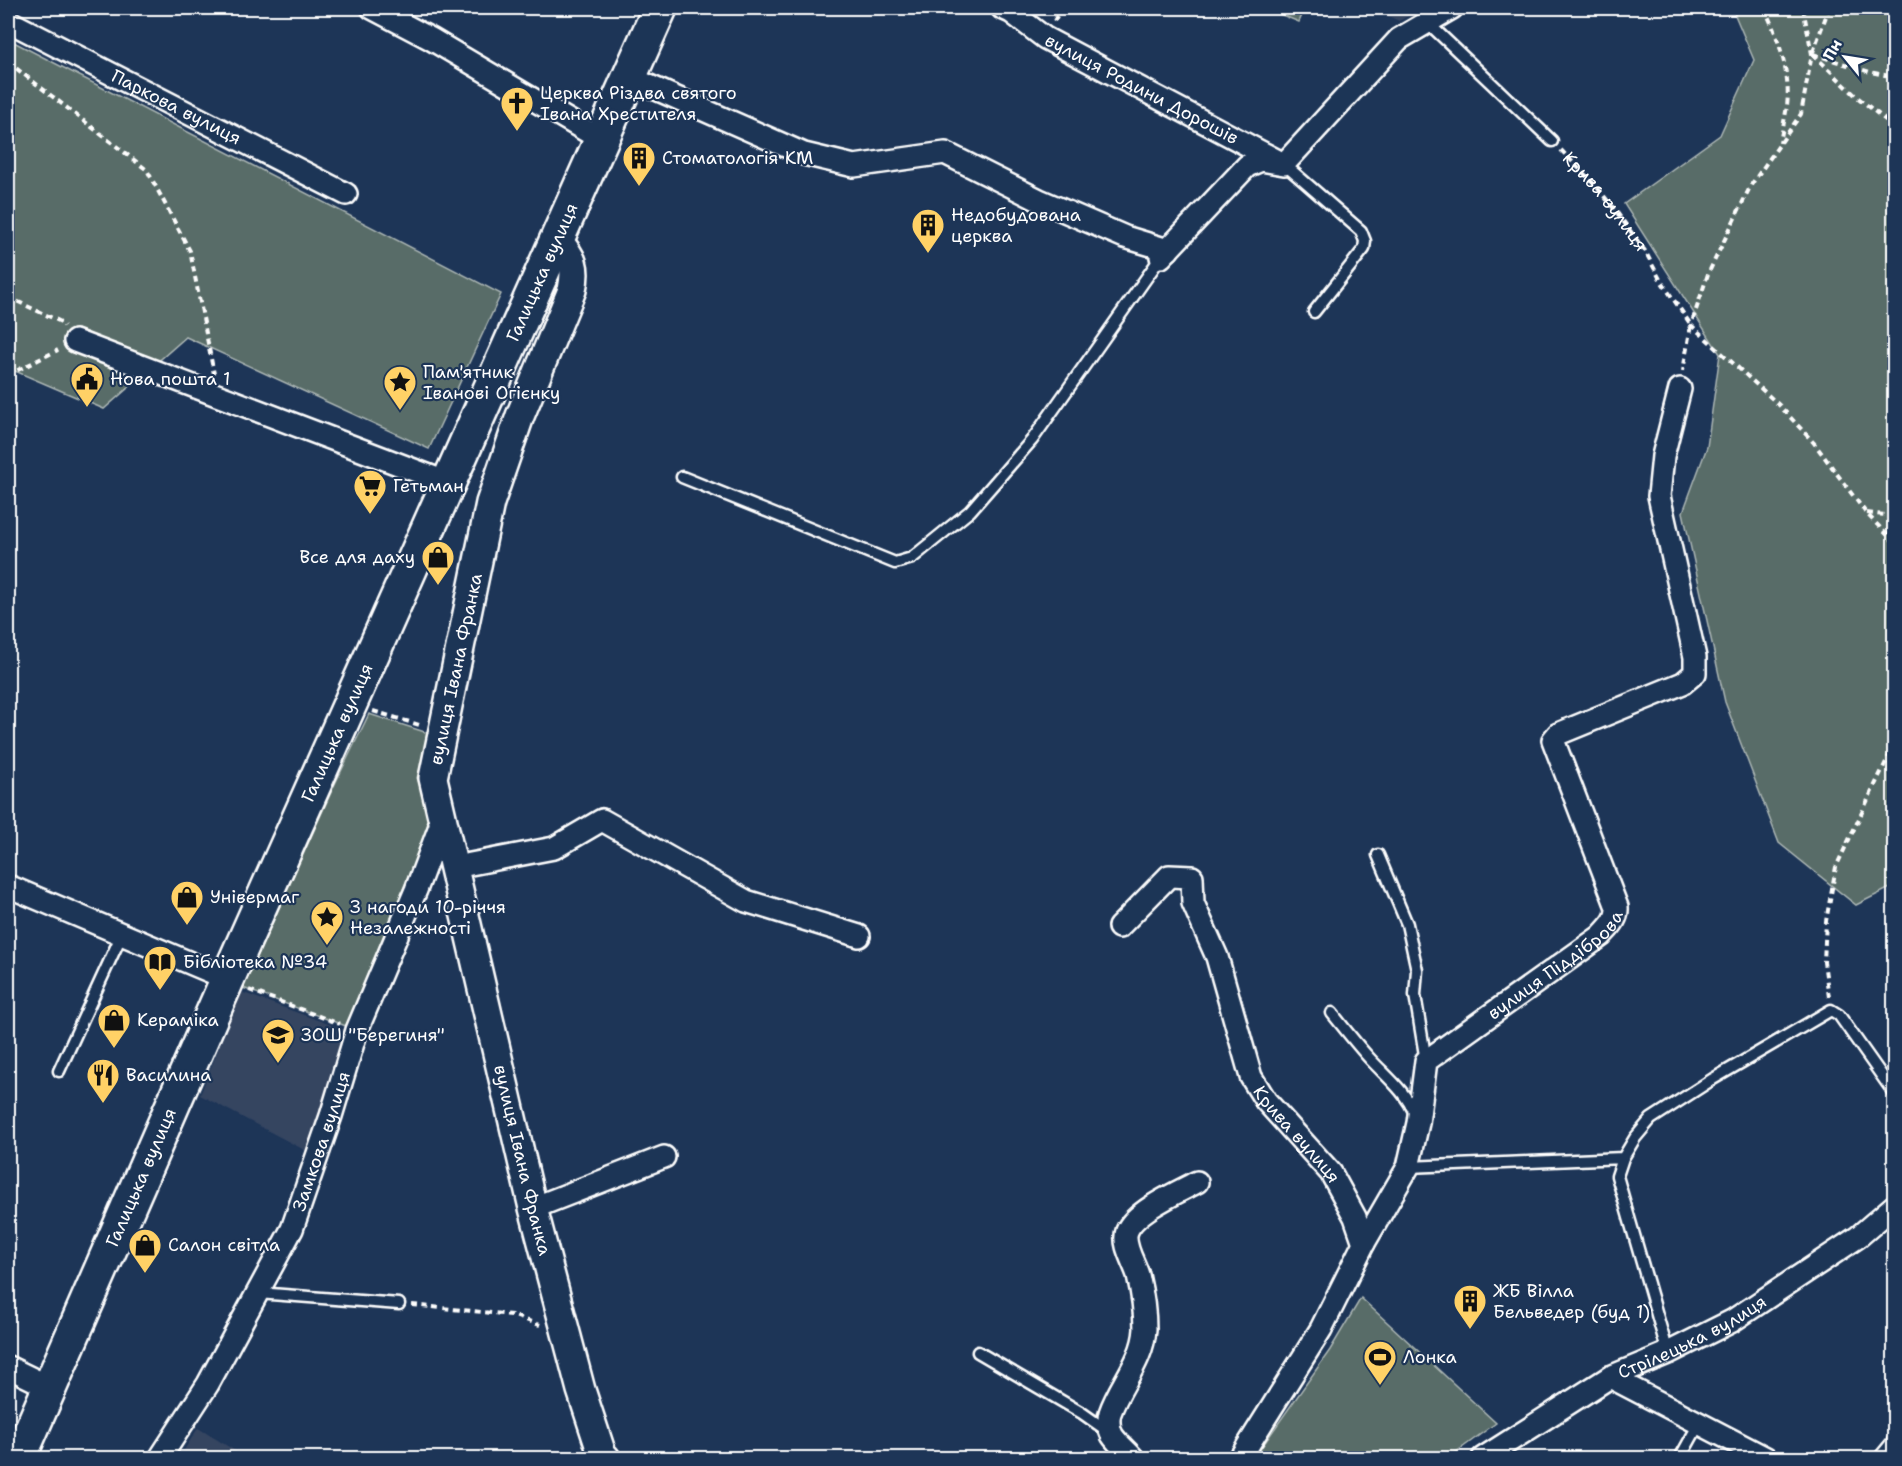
<svg xmlns="http://www.w3.org/2000/svg" width="1902" height="1466" viewBox="0 0 1902 1466" font-family="'Shantell Sans',sans-serif">
<rect width="100%" height="100%" fill="#1d3557"/>
<filter id="ink" filterUnits="userSpaceOnUse"><feTurbulence type="fractalNoise" baseFrequency=".0167" numOctaves="2"/><feDisplacementMap in="SourceGraphic" scale="12" xChannelSelector="R" yChannelSelector="G"/><feConvolveMatrix kernelMatrix="1 2 1 2 8 2 1 2 1" color-interpolation-filters="sRGB"/></filter>
<g filter="url(#ink)">
<path fill="#344461" d="M 1371,8 L 1422,8 L 1399,21 Z
M 241,992 L 353,1033 L 314,1155 L 200,1095 Z
M 198,1428 L 247,1458 L 179,1458 Z"/>
<path fill="#586c68" stroke="#acb6b4" stroke-width="1.5" d="M 1265,8 L 1305,8 L 1299,22 Z
M 1732,8 L 1894,8 L 1894,886 L 1856,905 L 1779,843 L 1725,702 L 1683,512 L 1707,447 L 1720,354 L 1624,204 L 1720,135 L 1754,60 Z
M 8,39 L 501,294 L 429,449 L 186,337 L 104,409 L 8,368 Z
M 369,714 L 431,734 L 417,778 L 433,817 L 346,1026 L 243,988 L 333,788 Z
M 1361,1298 L 1496,1423 L 1448,1458 L 1254,1458 L 1330,1350 Z"/>
<g fill="none" stroke-linecap="round" stroke-linejoin="round">
<defs>
<path id="service" d="M 1427,22 L 1552,141
M 1284,164 L 1361,231 L 1365,241 L 1364,249 L 1314,312
M 682,477 L 895,563 L 912,558 L 970,511 L 1032,440 L 1161,257
M 1378,855 L 1407,924 L 1417,970 L 1415,995 L 1426,1061
M 1332,1013 C 1345,1029 1357,1045 1371,1060 C 1387,1077 1406,1092 1415,1114
M 59,1071 L 122,934
M 1408,1167 L 1623,1158
M 258,1293 L 399,1304
M 978,1352 L 1082,1413 L 1109,1432
M 1668,1353 L 1617,1176 L 1623,1158 L 1635,1138 L 1651,1119 L 1713,1079 L 1831,1010 L 1839,1015 L 1894,1093
M 1680,1458 L 1700,1422
M 1879,1458 L 1894,1440"/>
<g id="minor">
<path d="M 372,8 L 431,39 L 600,139"/>
<path id="s2" d="M 1002,8 L 1011,12 L 1045,38 L 1276,160"/>
<path id="s3" d="M 8,21 L 346,194"/>
<path d="M 629,77 L 804,154 L 854,166 L 945,153 L 1039,200 L 1125,237 L 1168,250"/>
<path d="M 1161,257 L 1247,166 L 1261,160 L 1284,164 L 1399,39 L 1452,8"/>
<path d="M 75,341 L 448,483"/>
<path d="M 455,867 L 554,848 L 602,820 L 746,901 L 859,936"/>
<path d="M 8,886 L 228,979"/>
<path id="s4" d="M 1119,927 L 1169,876 L 1192,877 L 1193,903 L 1217,957 L 1251,1077 L 1266,1101 L 1331,1173 L 1355,1217 L 1364,1243 L 1321,1329 L 1240,1458"/>
<path d="M 533,1208 L 664,1157"/>
<path id="s5" d="M 1364,1243 L 1408,1167 L 1418,1123 L 1426,1061 L 1601,936 C 1609,927 1618,920 1617,907 L 1553,740 L 1558,734 L 1683,683 L 1695,673 L 1695,657 L 1659,496 L 1663,456 L 1680,389"/>
<path d="M 8,1367 L 51,1388"/>
<path d="M 1610,1377 L 1766,1458"/>
<path id="s6" d="M 160,1458 L 208,1384 L 292,1229 L 331,1116 L 357,1030 L 416,890 L 443,818"/>
<path d="M 1133,1458 C 1127,1451 1117,1443 1112,1435 C 1109,1429 1108,1419 1110,1413 C 1120,1384 1143,1361 1145,1329 C 1145,1311 1142,1292 1138,1275 C 1134,1262 1122,1244 1127,1231 C 1135,1211 1178,1192 1197,1182"/>
<path id="s7" d="M 1483,1458 L 1610,1377 L 1668,1353 L 1732,1321 L 1858,1237 L 1894,1206"/>
</g>
<g id="tertiary">
<path id="s8" d="M 557,240 C 573,257 577,267 572,290 L 520,416 L 490,503 L 433,778 L 533,1208 L 581,1390 L 602,1454 L 606,1458"/>
</g>
<g id="primary">
<path id="s9" d="M 19,1458 L 231,971 L 660,8"/>
</g>
</defs>
<use href="#service" stroke="#fff" stroke-width="15"/>
<use href="#minor" stroke="#fff" stroke-width="26"/>
<use href="#tertiary" stroke="#fff" stroke-width="32"/>
<use href="#primary" stroke="#fff" stroke-width="38"/>
<g stroke="#fff" stroke-width="4" stroke-dasharray="6 4.5" stroke-linecap="butt">
<path d="M 1764,8 C 1778,35 1791,75 1787,106 C 1785,118 1782,131 1780,143"/>
<path d="M 1803,8 L 1812,54 L 1801,114 L 1751,185 L 1708,274 L 1691,325 L 1779,405 L 1814,443 L 1866,513 L 1894,542"/>
<path d="M 1054,21 L 1062,8"/>
<path d="M 1813,52 L 1829,8"/>
<path d="M 1813,54 L 1856,96 L 1894,127"/>
<path d="M 1813,54 L 1870,72 L 1894,77"/>
<path d="M 8,62 L 147,170 L 190,251 L 214,374"/>
<path id="s1" d="M 1561,150 L 1596,186 L 1618,214 L 1645,251 L 1661,281 L 1691,325 L 1683,371"/>
<path d="M 8,297 L 61,322 L 64,326"/>
<path d="M 8,375 L 58,350"/>
<path d="M 1867,513 L 1894,516"/>
<path d="M 373,711 L 423,726"/>
<path d="M 249,990 L 340,1024"/>
<path d="M 1829,997 L 1824,962 L 1826,921 L 1836,867 L 1894,745"/>
<path d="M 412,1305 L 512,1315 L 540,1325"/>
</g>
<use href="#service" stroke="#1d3557" stroke-width="10"/>
<use href="#minor" stroke="#1d3557" stroke-width="21"/>
<use href="#tertiary" stroke="#1d3557" stroke-width="27"/>
<use href="#primary" stroke="#1d3557" stroke-width="33"/>
</g>
</g>
<defs>
<symbol id="church-pin" viewBox="-11 -11 22 30"><path d="M0 17L-7.5 6A9.5 9.5 0 1 1 7.5 6Z" fill="#ffd166" stroke="#1d3557"/><path d="M-1.2-6h2.4v3.5h3.3v2.4h-3.3V6h-2.4V-.1h-3.3v-2.4h3.3Z" fill="#111"/></symbol>
<symbol id="building-pin" viewBox="-11 -11 22 30"><path d="M0 17L-7.5 6A9.5 9.5 0 1 1 7.5 6Z" fill="#ffd166" stroke="#1d3557"/><path d="M-4-6H4V6H1V3H-1V6H-4ZM-2.5-4.3h1.7v1.8h-1.7ZM.8-4.3h1.7v1.8H.8ZM-2.5-1h1.7V.8h-1.7ZM.8-1h1.7V.8H.8Z" fill="#111"/></symbol>
<symbol id="civic-pin" viewBox="-11 -11 22 30"><path d="M0 17L-7.5 6A9.5 9.5 0 1 1 7.5 6Z" fill="#ffd166" stroke="#1d3557"/><path d="M-.6-6.5H3V-4.5H.6V-3L4-1V1h2V6H-6V1h2V-1L-.6-3ZM-1.2 2.5V6h2.4V2.5Z" fill="#111"/></symbol>
<symbol id="sight-pin" viewBox="-11 -11 22 30"><path d="M0 17L-7.5 6A9.5 9.5 0 1 1 7.5 6Z" fill="#ffd166" stroke="#1d3557"/><path d="M0-6L1.8-2.2L6-1.7L2.9 1.2L3.7 5.4L0 3.3L-3.7 5.4L-2.9 1.2L-6-1.7L-1.8-2.2Z" fill="#111"/></symbol>
<symbol id="supermarket-pin" viewBox="-11 -11 22 30"><path d="M0 17L-7.5 6A9.5 9.5 0 1 1 7.5 6Z" fill="#ffd166" stroke="#1d3557"/><path d="M-6-5.5h2.5l.6 2H6L4.5 2H-2.5L-4.4-4H-6ZM-1.5 3.2a1.3 1.3 0 1 0 .1 0ZM3 3.2a1.3 1.3 0 1 0 .1 0Z" fill="#111"/></symbol>
<symbol id="shop-pin" viewBox="-11 -11 22 30"><path d="M0 17L-7.5 6A9.5 9.5 0 1 1 7.5 6Z" fill="#ffd166" stroke="#1d3557"/><path d="M-5-2.5h2.3a2.7 3.5 0 0 1 5.4 0H5L5.5 6h-11ZM-1.5-2.5h3a1.5 2.3 0 0 0-3 0Z" fill="#111"/></symbol>
<symbol id="library-pin" viewBox="-11 -11 22 30"><path d="M0 17L-7.5 6A9.5 9.5 0 1 1 7.5 6Z" fill="#ffd166" stroke="#1d3557"/><path d="M-6-4Q-3-5.5-.7-3.5V5Q-3 3-6 4ZM6-4Q3-5.5 .7-3.5V5Q3 3 6 4Z" fill="#111"/></symbol>
<symbol id="school-pin" viewBox="-11 -11 22 30"><path d="M0 17L-7.5 6A9.5 9.5 0 1 1 7.5 6Z" fill="#ffd166" stroke="#1d3557"/><path d="M0-5L7-2L0 1L-7-2ZM-4 1L0 2.5L4 1V4Q0 6-4 4Z" fill="#111"/></symbol>
<symbol id="restaurant-pin" viewBox="-11 -11 22 30"><path d="M0 17L-7.5 6A9.5 9.5 0 1 1 7.5 6Z" fill="#ffd166" stroke="#1d3557"/><path d="M-5-6h1v4h1v-4h1v4h1v-4h1v5L-1.5 .5V6h-2V.5L-5-1ZM5-6V6H3V1.5H1.5Q1.5-4 5-6Z" fill="#111"/></symbol>
<symbol id="stadium-pin" viewBox="-11 -11 22 30"><path d="M0 17L-7.5 6A9.5 9.5 0 1 1 7.5 6Z" fill="#ffd166" stroke="#1d3557"/><path d="M0-5a6.5 5 0 1 0 0 10a6.5 5 0 1 0 0-10ZM-3.5-1.8h7v3.6h-7Z" fill="#111"/></symbol>
</defs>
<g fill-rule="evenodd">
<use href="#church-pin" x="498" y="84" width="38" height="52"/>
<use href="#building-pin" x="620" y="139" width="38" height="52"/>
<use href="#building-pin" x="909" y="206" width="38" height="52"/>
<use href="#civic-pin" x="68" y="360" width="38" height="52"/>
<use href="#sight-pin" x="381" y="363" width="38" height="52"/>
<use href="#supermarket-pin" x="351" y="467" width="38" height="52"/>
<use href="#shop-pin" x="419" y="538" width="38" height="52"/>
<use href="#shop-pin" x="168" y="878" width="38" height="52"/>
<use href="#sight-pin" x="308" y="898" width="38" height="52"/>
<use href="#library-pin" x="141" y="943" width="38" height="52"/>
<use href="#shop-pin" x="95" y="1001" width="38" height="52"/>
<use href="#school-pin" x="259" y="1016" width="38" height="52"/>
<use href="#restaurant-pin" x="84" y="1056" width="38" height="52"/>
<use href="#shop-pin" x="126" y="1226" width="38" height="52"/>
<use href="#building-pin" x="1451" y="1282" width="38" height="52"/>
<use href="#stadium-pin" x="1361" y="1338" width="38" height="52"/>
</g>
<g text-anchor="middle" dominant-baseline="central" stroke-width="4.5" stroke-linejoin="round" paint-order="stroke">
<g font-size="18" fill="#fff" stroke="#1d3557">
<text stroke="none"><textPath href="#s2" startOffset="162">вулиця Родини Дорошів</textPath></text>
<text stroke="none"><textPath href="#s3" startOffset="189">Паркова вулиця</textPath></text>
<text stroke="none"><textPath href="#s1" startOffset="68">Крива вулиця</textPath></text>
<text stroke="none"><textPath href="#s9" startOffset="1296">Галицька вулиця</textPath></text>
<text transform="translate(456 669) rotate(-78)">вулиця Івана Франка</text>
<text stroke="none"><textPath href="#s9" startOffset="792">Галицька вулиця</textPath></text>
<text stroke="none"><textPath href="#s5" startOffset="357">вулиця Піддіброва</textPath></text>
<text stroke="none"><textPath href="#s4" startOffset="378">Крива вулиця</textPath></text>
<text stroke="none"><textPath href="#s6" startOffset="357">Замкова вулиця</textPath></text>
<text stroke="none"><textPath href="#s8" startOffset="957">вулиця Івана Франка</textPath></text>
<text stroke="none"><textPath href="#s9" startOffset="306">Галицька вулиця</textPath></text>
<text stroke="none"><textPath href="#s7" startOffset="242">Стрілецька вулиця</textPath></text>
</g>
<g font-size="18" fill="#fff" stroke="#1d3557" text-anchor="start">
<text x="540" y="93">Церква Різдва святого<tspan x="540" dy="21">Івана Хрестителя</tspan></text>
<text x="662" y="158">Стоматологія KM</text>
<text x="951" y="215">Недобудована<tspan x="951" dy="21">церква</tspan></text>
<text x="423" y="372">Пам'ятник<tspan x="423" dy="21">Іванові Огієнку</tspan></text>
<text x="110" y="379">Нова пошта 1</text>
<text x="393" y="486">Гетьман</text>
<text x="415" y="557" text-anchor="end">Все для даху</text>
<text x="210" y="897">Універмаг</text>
<text x="350" y="907">З нагоди 10-річчя<tspan x="350" dy="21">Незалежності</tspan></text>
<text x="183" y="962">Бібліотека №34</text>
<text x="137" y="1020">Кераміка</text>
<text x="301" y="1035">ЗОШ "Берегиня"</text>
<text x="126" y="1075">Василина</text>
<text x="168" y="1245">Салон світла</text>
<text x="1493" y="1291">ЖБ Вілла<tspan x="1493" dy="21">Бельведер (буд 1)</tspan></text>
<text x="1403" y="1357">Лонка</text>
</g>
</g>
<rect width="1902" height="1466" fill="none" stroke="#1d3557" stroke-width="30"/>
<rect x="15" y="15" width="1872" height="1436" fill="none" stroke="#fff" stroke-width="2" filter="url(#ink)"/>
<g transform="translate(1845 57) rotate(300)" stroke="#1d3557" stroke-width="4.5" paint-order="stroke">
<path d="M0-4.5L10 22L0 15L-10 22Z" fill="#ffffff"/>
<text y="-9" font-size="16" font-weight="bold" text-anchor="middle" fill="#ffffff">Пн</text>
</g>
</svg>
